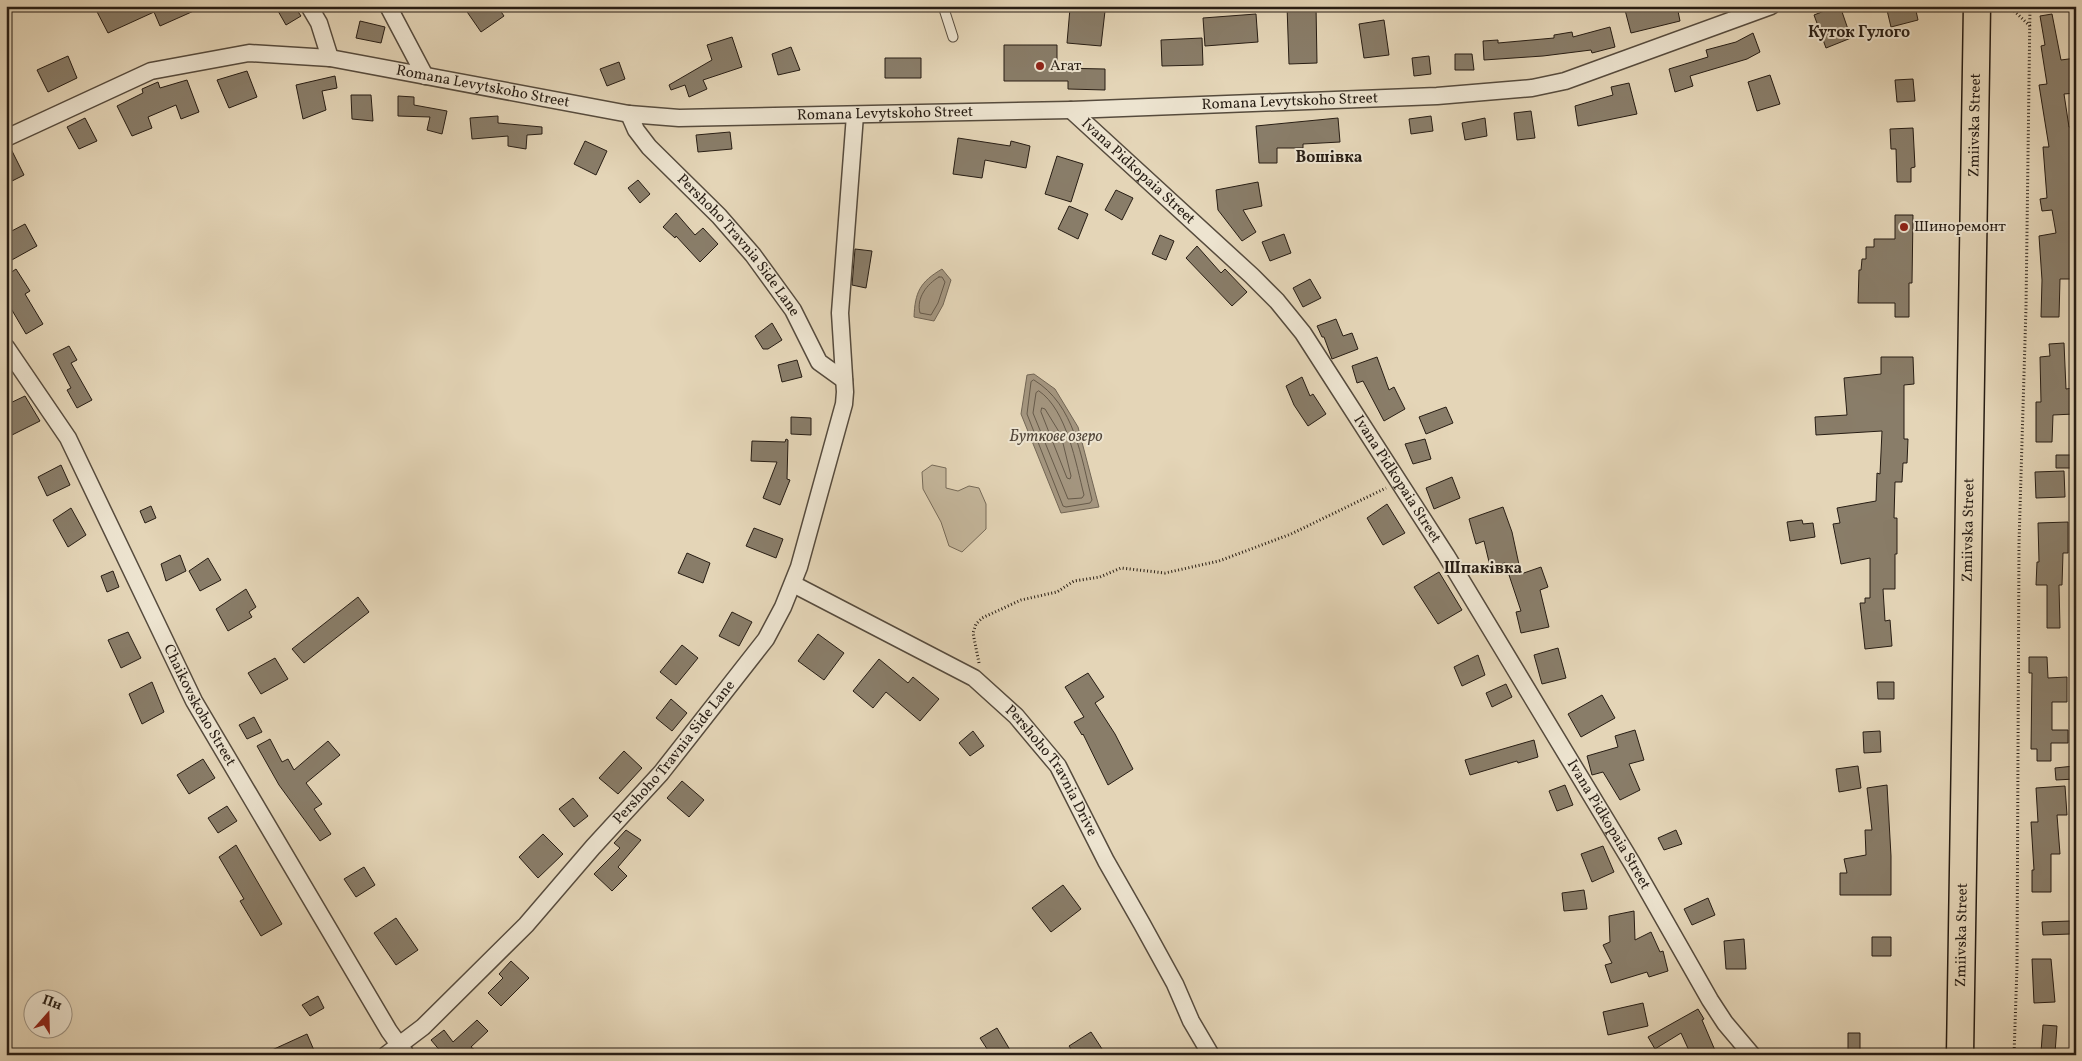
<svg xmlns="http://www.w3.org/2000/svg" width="2082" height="1061" viewBox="0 0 2082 1061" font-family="Vollkorn,serif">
<rect width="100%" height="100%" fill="#e4d5b7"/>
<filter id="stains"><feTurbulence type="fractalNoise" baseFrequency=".004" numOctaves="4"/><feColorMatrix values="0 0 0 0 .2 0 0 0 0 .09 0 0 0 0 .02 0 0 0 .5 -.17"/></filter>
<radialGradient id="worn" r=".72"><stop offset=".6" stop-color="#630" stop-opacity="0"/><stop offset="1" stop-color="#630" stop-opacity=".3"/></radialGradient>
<path fill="#c4b69b" stroke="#766a58" d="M 932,465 L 946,468 L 946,488 L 958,491 L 969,486 L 979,488 L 986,504 L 986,529 L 962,552 L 949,546 L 941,522 L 923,489 L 922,472 Z"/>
<path fill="#a49680" stroke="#726655" d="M 942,269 L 951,280 L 943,305 L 934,321 L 914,317 C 915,292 920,282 942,269 Z
M 1034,374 L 1055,389 L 1078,427 L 1099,507 L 1061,513 L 1021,414 L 1027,375 Z"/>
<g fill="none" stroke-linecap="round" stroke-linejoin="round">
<path stroke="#665a4a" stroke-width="1" d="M 939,277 L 942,277 L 945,282 L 938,303 L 931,315 L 920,313 C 916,298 927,284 939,277 Z
M 1034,380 C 1075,405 1081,457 1092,500 L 1090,503 L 1066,507 L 1063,506 L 1027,414 L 1031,382 Z
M 1039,391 C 1067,410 1076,464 1084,495 L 1082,498 L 1068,499 L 1033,413 L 1036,393 Z
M 1042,408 L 1045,409 L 1061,435 L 1071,476 L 1070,479 L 1067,478 L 1041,412 Z"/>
</g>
<path fill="#897d69" stroke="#271d14" d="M 94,6 L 205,6 L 160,26 L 154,12 L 108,33 Z
M 287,6 L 294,6 L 301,16 L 286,25 L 278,11 Z
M 463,6 L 497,6 L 504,16 L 481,32 Z
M 1287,6 L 1316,6 L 1317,63 L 1289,64 Z
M 1639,6 L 1677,6 L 1680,21 L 1631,33 L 1625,10 Z
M 1837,6 L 1840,6 L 1851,38 L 1826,48 L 1814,15 Z
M 1886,6 L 1915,6 L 1918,20 L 1891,27 Z
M 1070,8 L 1105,11 L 1101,46 L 1067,43 Z
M 1256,14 L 1258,42 L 1205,46 L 1203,18 Z
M 2052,14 L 2061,60 L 2076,58 L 2076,93 L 2064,94 L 2069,127 L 2076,127 L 2076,202 L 2073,203 L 2076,218 L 2076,279 L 2060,279 L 2059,317 L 2041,317 L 2042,280 L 2039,236 L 2056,233 L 2052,210 L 2042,211 L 2040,199 L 2047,198 L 2043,147 L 2049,147 L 2039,85 L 2047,84 L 2041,46 L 2045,45 L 2040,16 Z
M 1384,20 L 1389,55 L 1364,58 L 1359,24 Z
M 360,21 L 385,27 L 381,43 L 356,38 Z
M 1610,27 L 1615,47 L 1592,53 L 1591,50 L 1543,56 L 1484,60 L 1483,41 L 1498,40 L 1498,43 L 1554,38 L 1554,35 L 1572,32 L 1573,37 Z
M 1753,33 L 1760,52 L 1747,59 L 1690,76 L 1693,86 L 1675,92 L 1669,69 L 1708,57 L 1706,50 L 1736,42 Z
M 732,37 L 742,67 L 703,80 L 707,89 L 689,97 L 685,85 L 671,90 L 669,85 L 712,60 L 707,45 Z
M 1202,38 L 1203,65 L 1162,66 L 1161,40 Z
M 1004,45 L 1057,45 L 1057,68 L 1105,69 L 1105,90 L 1068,89 L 1068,81 L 1004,81 Z
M 791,47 L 800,70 L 778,75 L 772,54 Z
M 1455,54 L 1472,54 L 1474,70 L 1455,70 Z
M 68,56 L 77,78 L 48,92 L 37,70 Z
M 1429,56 L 1431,74 L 1414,76 L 1412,58 Z
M 885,58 L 921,58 L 921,78 L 885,78 Z
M 619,62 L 625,79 L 607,86 L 600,69 Z
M 247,71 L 257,97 L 229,108 L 217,80 Z
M 1770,75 L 1780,104 L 1757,111 L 1748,82 Z
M 335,76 L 337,88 L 322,91 L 326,110 L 303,119 L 296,85 Z
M 1913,79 L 1915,101 L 1897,102 L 1895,80 Z
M 187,80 L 199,112 L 181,119 L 176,105 L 148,117 L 152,128 L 132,136 L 117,106 L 143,93 L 142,89 L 158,82 L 160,88 Z
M 1629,83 L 1637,114 L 1578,126 L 1575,106 L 1613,95 L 1611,87 Z
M 351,95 L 371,95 L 373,121 L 352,119 Z
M 398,96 L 414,97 L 414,105 L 447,111 L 442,134 L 427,130 L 430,117 L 398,116 Z
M 1531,111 L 1535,138 L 1517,140 L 1514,113 Z
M 498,116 L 498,123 L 542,127 L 542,134 L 527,135 L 526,149 L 508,146 L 508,136 L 472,139 L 470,118 Z
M 1431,116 L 1433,131 L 1411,134 L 1409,119 Z
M 85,118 L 97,141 L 79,149 L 67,127 Z
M 1338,118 L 1340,142 L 1303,144 L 1303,148 L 1277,148 L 1277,163 L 1259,163 L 1256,126 Z
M 1485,118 L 1487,136 L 1465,140 L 1462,123 Z
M 1913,128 L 1915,167 L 1911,168 L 1911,182 L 1897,182 L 1896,149 L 1891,149 L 1890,129 Z
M 730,132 L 732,149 L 698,152 L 696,135 Z
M 958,138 L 1010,146 L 1011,141 L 1030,146 L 1026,168 L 985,160 L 982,178 L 953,174 Z
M 585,141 L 607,151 L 596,175 L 574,164 Z
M 10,147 L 24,175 L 6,184 L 6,148 Z
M 1057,156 L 1083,164 L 1071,202 L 1045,194 Z
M 638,180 L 650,194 L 640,203 L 628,188 Z
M 1258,182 L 1262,206 L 1243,210 L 1256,232 L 1242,241 L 1218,210 L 1216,190 Z
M 1116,190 L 1133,198 L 1122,220 L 1105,210 Z
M 1069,206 L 1088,214 L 1078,239 L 1058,229 Z
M 676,213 L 695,235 L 703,228 L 718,244 L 700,262 L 676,236 L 675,238 L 663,227 Z
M 1895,215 L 1913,215 L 1912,283 L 1909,283 L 1909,317 L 1895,317 L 1895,303 L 1858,303 L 1859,270 L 1861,270 L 1862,259 L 1866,259 L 1866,247 L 1874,247 L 1874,239 L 1895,239 Z
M 25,224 L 37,246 L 10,261 L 6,254 L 6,234 Z
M 1284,234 L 1291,253 L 1270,261 L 1262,242 Z
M 1160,235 L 1174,241 L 1166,260 L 1152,254 Z
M 1197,246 L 1221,273 L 1225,269 L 1247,292 L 1232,306 L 1186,258 Z
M 855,249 L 872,251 L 866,288 L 852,285 Z
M 16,269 L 30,291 L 25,294 L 43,324 L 26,334 L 6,300 L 6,276 Z
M 1310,279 L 1321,298 L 1303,307 L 1293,288 Z
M 1336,319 L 1343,336 L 1352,333 L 1358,349 L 1332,359 L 1324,337 L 1322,337 L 1317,326 Z
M 772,323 L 782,340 L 768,349 L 763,349 L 755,336 Z
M 2064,343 L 2066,389 L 2073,388 L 2074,414 L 2053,415 L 2052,442 L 2036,442 L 2036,402 L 2041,402 L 2040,357 L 2050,356 L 2049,344 Z
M 69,346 L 77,360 L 71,363 L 92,400 L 77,408 L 67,390 L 71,388 L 53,354 Z
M 1377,357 L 1389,390 L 1394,387 L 1405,409 L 1384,421 L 1363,381 L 1357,383 L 1352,366 Z
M 1881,357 L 1913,357 L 1914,384 L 1904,385 L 1904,439 L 1908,439 L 1907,463 L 1903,463 L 1902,482 L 1895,482 L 1894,518 L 1897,518 L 1897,554 L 1895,554 L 1895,589 L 1883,589 L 1885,621 L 1890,620 L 1892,646 L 1865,649 L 1860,603 L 1865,603 L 1865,598 L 1870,598 L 1870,558 L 1841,564 L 1833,524 L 1840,523 L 1837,508 L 1876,501 L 1877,473 L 1880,474 L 1882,431 L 1816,435 L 1815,417 L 1847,415 L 1844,378 L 1881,374 Z
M 797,360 L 802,377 L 782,382 L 778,365 Z
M 1302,377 L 1310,396 L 1313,394 L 1326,414 L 1308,426 L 1294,405 L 1286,386 Z
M 25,396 L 40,421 L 10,436 L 6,429 L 6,405 Z
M 1446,407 L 1453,423 L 1426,434 L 1419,417 Z
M 791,417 L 811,418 L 811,435 L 791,434 Z
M 786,439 L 788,440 L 787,479 L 790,480 L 780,505 L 763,498 L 777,462 L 751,461 L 752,441 L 785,442 Z
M 1425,439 L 1431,459 L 1413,464 L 1405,444 Z
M 2056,455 L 2076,455 L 2076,468 L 2056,468 Z
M 61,465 L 70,485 L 47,496 L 38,477 Z
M 2064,471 L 2065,497 L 2036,498 L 2035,472 Z
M 1452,477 L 1460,498 L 1434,509 L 1426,488 Z
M 1387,504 L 1405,533 L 1383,545 L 1367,518 Z
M 151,506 L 156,518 L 145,523 L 140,511 Z
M 1503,507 L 1512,532 L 1521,574 L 1541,567 L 1548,587 L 1540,590 L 1549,627 L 1521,633 L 1516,612 L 1521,611 L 1505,563 L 1490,566 L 1484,541 L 1476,544 L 1469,519 Z
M 71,508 L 86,535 L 68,547 L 53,520 Z
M 1802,520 L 1803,524 L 1813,523 L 1815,537 L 1790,541 L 1787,522 Z
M 2068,522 L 2068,553 L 2063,553 L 2062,585 L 2059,585 L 2060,628 L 2047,628 L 2047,585 L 2036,585 L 2037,562 L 2039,562 L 2038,523 Z
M 754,528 L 783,539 L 776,558 L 746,546 Z
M 687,553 L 710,563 L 703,583 L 678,573 Z
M 180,555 L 186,571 L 166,581 L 161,564 Z
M 208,558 L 221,580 L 200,591 L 189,571 Z
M 113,571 L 119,587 L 107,592 L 101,576 Z
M 1439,572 L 1462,610 L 1438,624 L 1414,587 Z
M 246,589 L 256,607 L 249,612 L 252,617 L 228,631 L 216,609 Z
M 358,597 L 369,612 L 304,663 L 292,649 Z
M 732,612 L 752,622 L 739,646 L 719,636 Z
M 128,632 L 141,658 L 121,668 L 108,640 Z
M 818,634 L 844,653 L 824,680 L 798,661 Z
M 682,645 L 698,658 L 676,685 L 660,672 Z
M 1558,648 L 1566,678 L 1542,684 L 1534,655 Z
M 1478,655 L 1485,675 L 1462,686 L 1454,667 Z
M 2029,657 L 2047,657 L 2048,678 L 2067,677 L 2067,702 L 2052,702 L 2052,730 L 2068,730 L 2068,743 L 2051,743 L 2051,761 L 2037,761 L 2037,749 L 2031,749 L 2032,673 L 2029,673 Z
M 275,658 L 288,679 L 261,694 L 248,673 Z
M 879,659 L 908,683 L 913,677 L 939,699 L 920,721 L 886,692 L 873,708 L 853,691 Z
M 1088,673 L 1104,697 L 1095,703 L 1115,734 L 1133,769 L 1108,785 L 1083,734 L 1082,735 L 1074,722 L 1084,717 L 1065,687 Z
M 152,682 L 164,712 L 142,724 L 129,694 Z
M 1877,682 L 1894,682 L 1894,699 L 1878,699 Z
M 1506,684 L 1512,697 L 1492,707 L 1486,693 Z
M 1602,695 L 1615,718 L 1581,737 L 1568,714 Z
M 671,699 L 687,713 L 672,731 L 656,718 Z
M 254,717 L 262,732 L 247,739 L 239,725 Z
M 1635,730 L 1644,760 L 1629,764 L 1640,790 L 1620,800 L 1603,772 L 1592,775 L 1587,756 L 1618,747 L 1615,736 Z
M 973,731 L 984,746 L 970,756 L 959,743 Z
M 1880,731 L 1881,752 L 1864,753 L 1863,732 Z
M 270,739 L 282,762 L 288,759 L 294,770 L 328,741 L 340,755 L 306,783 L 322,804 L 314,809 L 331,834 L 320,841 L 279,785 L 257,746 Z
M 1534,740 L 1538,757 L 1518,763 L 1517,761 L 1470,775 L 1465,760 Z
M 624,751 L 642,768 L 618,794 L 599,778 Z
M 203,759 L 215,778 L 189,794 L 177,775 Z
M 1858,766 L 1861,788 L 1839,792 L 1836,769 Z
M 2074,766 L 2075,779 L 2056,780 L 2055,768 Z
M 682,781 L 704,800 L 689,817 L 667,798 Z
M 1565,785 L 1573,805 L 1557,811 L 1549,791 Z
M 1887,785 L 1891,856 L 1891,895 L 1840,895 L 1840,873 L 1847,873 L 1844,859 L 1866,855 L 1865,830 L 1872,830 L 1867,788 Z
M 2065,786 L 2067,815 L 2057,815 L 2060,854 L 2051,854 L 2051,892 L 2032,892 L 2032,870 L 2034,870 L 2031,822 L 2038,822 L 2036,788 Z
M 573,798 L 588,816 L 574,827 L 559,809 Z
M 227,806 L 237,821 L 218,833 L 208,818 Z
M 626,830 L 641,840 L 618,867 L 627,876 L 612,891 L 594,874 L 620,848 L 614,843 Z
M 1676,830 L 1682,844 L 1664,850 L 1658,838 Z
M 543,834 L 563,854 L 538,878 L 519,857 Z
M 236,845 L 282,924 L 261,936 L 240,901 L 244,899 L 219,857 Z
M 1603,846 L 1614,872 L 1592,882 L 1581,854 Z
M 364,867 L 375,885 L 356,897 L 344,879 Z
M 1063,885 L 1081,909 L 1051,932 L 1032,908 Z
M 1584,890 L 1587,909 L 1564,911 L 1562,893 Z
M 1708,898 L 1715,915 L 1692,925 L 1684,909 Z
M 1634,911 L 1635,940 L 1651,932 L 1660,952 L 1663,951 L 1668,971 L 1649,977 L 1647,972 L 1611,983 L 1605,965 L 1612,963 L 1603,945 L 1610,942 L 1609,916 Z
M 396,918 L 418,950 L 396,965 L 374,933 Z
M 2070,921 L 2070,934 L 2043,935 L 2042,922 Z
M 1872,937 L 1891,937 L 1891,956 L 1872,956 Z
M 1744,939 L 1746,969 L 1726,969 L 1724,941 Z
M 2032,959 L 2051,959 L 2055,1002 L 2034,1003 Z
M 511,961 L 529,978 L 501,1006 L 488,993 L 503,978 L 499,974 Z
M 318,996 L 324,1008 L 310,1016 L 302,1005 Z
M 1643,1003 L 1648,1026 L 1608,1035 L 1603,1012 Z
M 1698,1009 L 1704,1019 L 1702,1020 L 1717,1055 L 1691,1055 L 1681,1033 L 1655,1049 L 1648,1037 Z
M 477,1020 L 488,1031 L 471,1047 L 481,1055 L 440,1055 L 442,1053 L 431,1040 L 444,1030 L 453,1042 Z
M 2043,1025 L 2057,1026 L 2055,1053 L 2041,1052 Z
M 997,1028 L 1013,1055 L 991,1055 L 980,1038 Z
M 1091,1032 L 1106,1055 L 1075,1055 L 1069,1046 Z
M 1848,1033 L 1860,1033 L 1860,1051 L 1848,1051 Z
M 307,1034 L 316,1055 L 261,1055 Z"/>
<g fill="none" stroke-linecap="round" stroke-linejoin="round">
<defs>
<path id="lane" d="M 943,6 L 953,37"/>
<g id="street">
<path d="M 309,6 L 319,23 L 330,58"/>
<path d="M 388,6 L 425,76"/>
<path id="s1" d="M 1071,110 L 1252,276 L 1277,301 L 1303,333 L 1446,555 L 1632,863 L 1710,1000 L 1725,1023 L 1752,1055"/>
<path id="s2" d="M 629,114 L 636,130 L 649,147 L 719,216 L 753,255 L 793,310 L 819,362 L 844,380"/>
<path id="s3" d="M 6,138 L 151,71 L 249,53 L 330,58 L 629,114 L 679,118 L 726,117 L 1071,110 L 1437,96 L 1532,88 L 1565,81 L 1771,6"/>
<path id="s4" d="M 6,347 L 68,438 L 194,701 L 389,1031 L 405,1053"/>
<path id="s5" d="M 793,584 L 974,678 L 1016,716 L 1058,766 L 1106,861 L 1142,924 L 1175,984 L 1191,1021 L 1211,1055"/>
<path id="s6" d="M 386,1055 L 423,1027 L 526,925 L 593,847 L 661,773 L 766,639 L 783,607 L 799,567 L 844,404 L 845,392 L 840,313 L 855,115"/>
</g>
<g id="primary">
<path id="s7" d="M 1960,1055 L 1977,6"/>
</g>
</defs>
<use href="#lane" stroke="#564b3d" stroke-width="11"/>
<use href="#street" stroke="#564b3d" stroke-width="19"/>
<use href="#primary" stroke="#271d14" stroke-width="29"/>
<path stroke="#271d14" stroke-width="3" stroke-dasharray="1 2.5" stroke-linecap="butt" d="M 2009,6 L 2030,26
M 979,663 L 973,633 L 976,624 L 982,618 L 1021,600 L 1057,592 L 1074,581 L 1100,577 L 1121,568 L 1165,573 L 1219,561 L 1291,534 L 1386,488
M 2014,1055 L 2017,967 L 2019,543 L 2026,307 L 2030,6"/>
<use href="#lane" stroke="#ede4d0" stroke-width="9"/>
<use href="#street" stroke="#ede4d0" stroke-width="16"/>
<use href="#primary" stroke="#e4d5b7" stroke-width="26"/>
</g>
<g fill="#8f2418" stroke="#ede4d0" stroke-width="2">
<circle cx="1040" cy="66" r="5"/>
<circle cx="1904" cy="227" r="5"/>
</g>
<g text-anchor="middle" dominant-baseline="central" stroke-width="4" stroke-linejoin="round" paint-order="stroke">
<g font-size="15" fill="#271d14" stroke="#ede4d0" text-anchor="start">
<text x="1050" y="66">Агат</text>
<text x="1914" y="227">Шиноремонт</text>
</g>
<g font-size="15" fill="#271d14" stroke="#ede4d0">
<text stroke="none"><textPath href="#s3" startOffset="496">Romana Levytskoho Street</textPath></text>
<text stroke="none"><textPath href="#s3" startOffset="1306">Romana Levytskoho Street</textPath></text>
<text stroke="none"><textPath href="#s3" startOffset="901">Romana Levytskoho Street</textPath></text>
<text stroke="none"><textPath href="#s7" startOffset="930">Zmiivska Street</textPath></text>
<text stroke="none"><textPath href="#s1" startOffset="91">Ivana Pidkopaia Street</textPath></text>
<text stroke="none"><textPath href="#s2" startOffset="172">Pershoho Travnia Side Lane</textPath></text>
<text stroke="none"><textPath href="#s1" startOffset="496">Ivana Pidkopaia Street</textPath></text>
<text stroke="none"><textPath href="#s7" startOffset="525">Zmiivska Street</textPath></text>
<text stroke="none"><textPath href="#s4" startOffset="408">Chaikovskoho Street</textPath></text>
<text stroke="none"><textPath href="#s6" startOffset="419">Pershoho Travnia Side Lane</textPath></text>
<text stroke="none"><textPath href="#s5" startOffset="326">Pershoho Travnia Drive</textPath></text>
<text stroke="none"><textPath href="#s1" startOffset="901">Ivana Pidkopaia Street</textPath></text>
<text stroke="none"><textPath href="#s7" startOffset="120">Zmiivska Street</textPath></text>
</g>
<g font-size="16" font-weight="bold" fill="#271d14" stroke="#ede4d0">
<text x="1859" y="33">Куток Гулого</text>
<text x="1329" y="158">Вошівка</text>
<text x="1483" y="569">Шпаківка</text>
</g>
<g font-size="16" font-style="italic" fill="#53473a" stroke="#ede4d0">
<text x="1056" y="437">Буткове озеро</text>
</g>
</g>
<rect width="2082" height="1061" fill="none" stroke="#e4d5b7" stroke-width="25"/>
<rect x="8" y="8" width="2067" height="1046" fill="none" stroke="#271d14" stroke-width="2.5"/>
<rect x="12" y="12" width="2057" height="1036" fill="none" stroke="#271d14"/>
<g transform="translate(48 1014) rotate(20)"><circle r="24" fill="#ede4d0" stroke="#9e9485"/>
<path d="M0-4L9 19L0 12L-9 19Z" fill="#8f2418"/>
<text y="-8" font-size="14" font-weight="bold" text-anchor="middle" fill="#271d14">Пн</text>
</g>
<rect width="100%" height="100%" filter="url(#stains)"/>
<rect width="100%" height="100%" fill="url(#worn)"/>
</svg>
